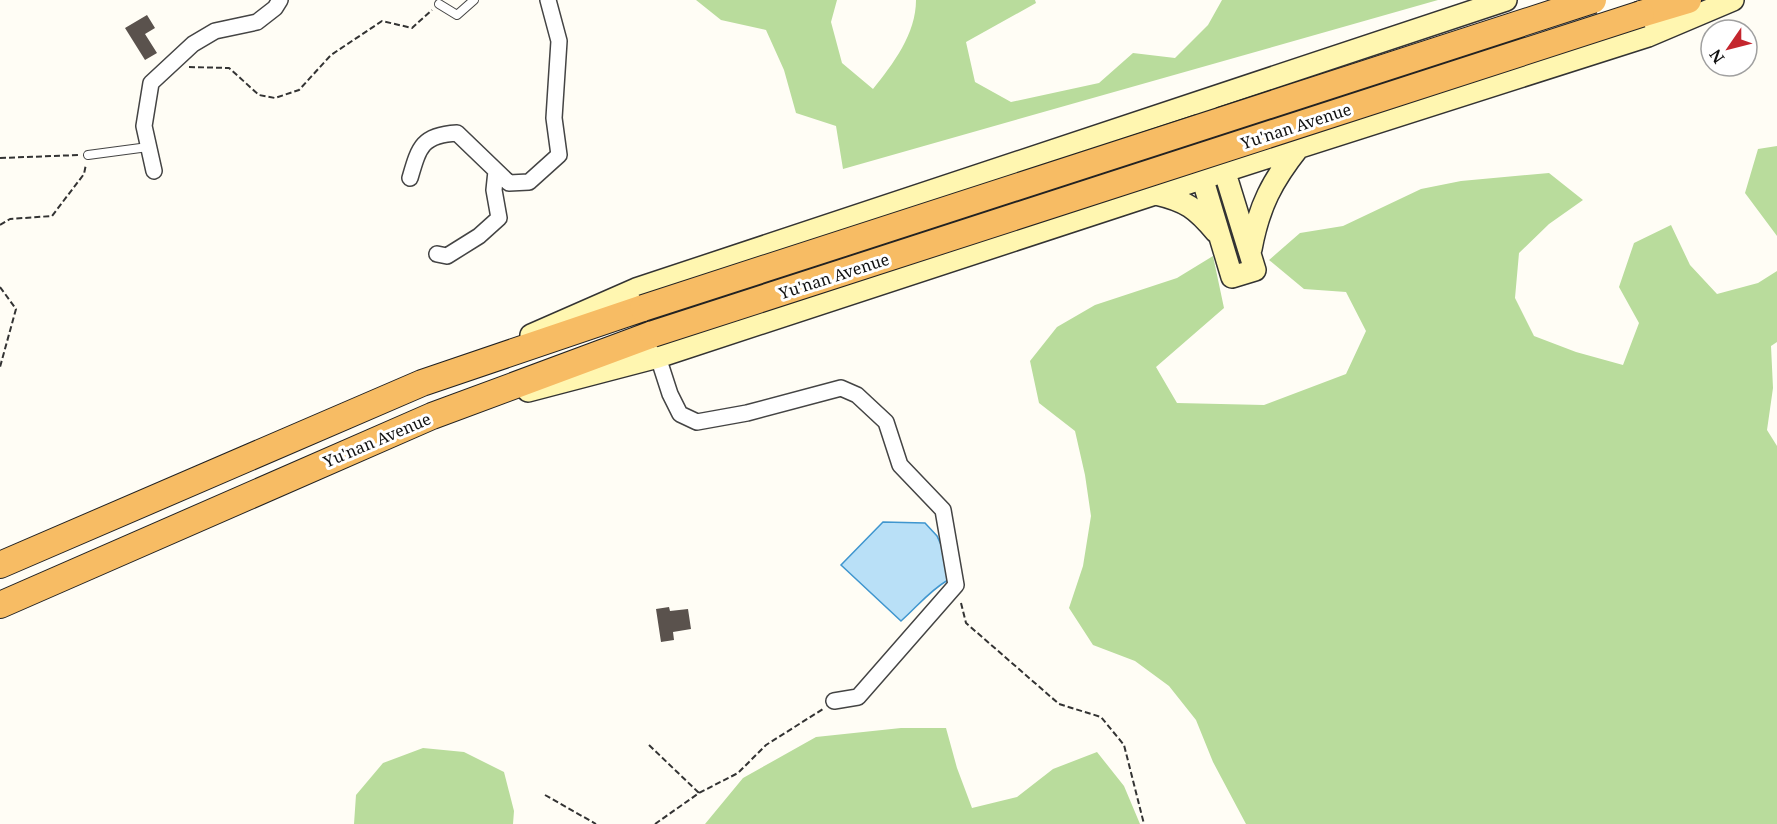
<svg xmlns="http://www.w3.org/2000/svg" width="1777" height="824" viewBox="0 0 1777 824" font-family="'Noto Serif',serif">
<rect width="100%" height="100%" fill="#fffdf5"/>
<path fill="#b9dc9c" d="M 696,0 L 837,0 L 831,22 L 842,63 L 873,89 C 893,64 916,34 916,0 L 1035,0 L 1036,3 L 966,42 L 975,82 L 1011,102 L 1099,83 L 1133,53 L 1175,58 L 1208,25 L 1222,0 L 1438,0 L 843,169 L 836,126 L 796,113 L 784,70 L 766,30 L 721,20 Z
M 1777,146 L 1777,236 L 1745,193 L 1758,149 Z
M 1549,173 L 1583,200 L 1549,224 L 1519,253 L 1515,298 L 1534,336 L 1576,352 L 1623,365 L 1639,323 L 1619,287 L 1634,243 L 1671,225 L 1690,265 L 1717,294 L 1758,283 L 1777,271 L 1777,342 L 1771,346 L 1773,388 L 1767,430 L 1777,446 L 1777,824 L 1246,824 L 1213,762 L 1196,720 L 1169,686 L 1135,661 L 1093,645 L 1069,608 L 1083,566 L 1091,516 L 1085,475 L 1075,431 L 1039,403 L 1030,361 L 1057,327 L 1095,305 L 1177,278 L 1213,256 L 1224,308 L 1156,367 L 1177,403 L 1264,405 L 1346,374 L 1366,331 L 1346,292 L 1304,289 L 1269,260 L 1300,233 L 1343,226 L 1421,189 L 1461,181 Z
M 901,728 L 946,728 L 957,768 L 972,808 L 1017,797 L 1053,769 L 1097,752 L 1124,786 L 1140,824 L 705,824 L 743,778 L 816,737 Z
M 423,748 L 464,752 L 504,772 L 514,811 L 513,824 L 354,824 L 356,795 L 383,763 Z"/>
<path fill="#b9e0f7" stroke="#3f96cf" stroke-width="1.5" d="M 883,522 L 925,523 L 937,536 L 952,569 L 948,580 C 929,591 917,607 901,621 L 841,565 Z"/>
<path fill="#5a524d" d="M 147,15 L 155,28 L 145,34 L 157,53 L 145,60 L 125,28 Z
M 669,607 L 670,611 L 688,609 L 691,629 L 673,632 L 674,640 L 661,642 L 656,609 Z"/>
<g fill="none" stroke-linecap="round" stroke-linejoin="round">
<defs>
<path id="service" d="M 439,4 L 457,15 L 474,0
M 88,155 L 148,147"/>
<path id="minor" d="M 154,171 L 144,126 L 151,83 L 193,44 L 215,31 L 257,22 L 275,8 L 280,0
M 410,178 C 419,147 422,135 457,133 L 509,183 L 529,182 L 559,155 L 554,118 L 559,41 L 548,0
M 437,254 L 447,256 L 479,236 L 499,218 L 494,190 L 496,171
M 658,357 L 670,394 L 680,414 L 697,422 L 747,413 L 841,388 L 857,395 L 886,422 L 900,465 L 943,510 L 956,585 L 858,697 L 834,701"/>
<path id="secondary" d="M 1199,167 L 1232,277 L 1255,270 L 1205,108
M 1156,194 C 1186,201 1196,208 1216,232
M 1251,249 C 1259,206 1272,181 1299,147
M 531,335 L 636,289 L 1506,0
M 528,391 L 658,357 L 1225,171 L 1648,36 L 1733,0"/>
<path id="trunk" d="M 1641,14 L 1688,0
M 0,565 L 422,383 L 643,308
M 0,605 L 432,416 L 653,334"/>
</defs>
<use href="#service" stroke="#444" stroke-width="10"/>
<use href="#minor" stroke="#444" stroke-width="18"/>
<use href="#secondary" stroke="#333" stroke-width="24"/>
<use href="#trunk" stroke="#222" stroke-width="28"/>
<path stroke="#333" stroke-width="2" stroke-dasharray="6 3" stroke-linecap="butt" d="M 189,67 L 229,68 L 259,95 L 275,98 L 299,90 L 331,55 L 382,21 L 412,28 L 432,10
M 0,158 L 79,155
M 0,225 L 10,219 L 52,216 L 84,174 L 86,164
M 0,287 L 16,309 L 0,367
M 961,603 L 966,623 L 1059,704 L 1101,717 L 1124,745 L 1144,824
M 649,745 L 699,793
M 545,795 L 596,824
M 655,824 L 699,793 L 738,773 L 766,745 L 823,709"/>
<use href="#service" stroke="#fff" stroke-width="8"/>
<use href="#minor" stroke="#fff" stroke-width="15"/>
<use href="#secondary" stroke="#fff6b0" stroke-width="21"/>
<use href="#trunk" stroke="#f7bc64" stroke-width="26"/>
<defs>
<path id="trunk-bridge" d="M 643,308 L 1593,0
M 653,334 L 1641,14"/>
</defs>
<use href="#trunk-bridge" stroke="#222" stroke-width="28" stroke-linecap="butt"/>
<use href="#trunk-bridge" stroke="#f7bc64" stroke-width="26"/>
</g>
<g text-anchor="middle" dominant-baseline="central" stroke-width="6" stroke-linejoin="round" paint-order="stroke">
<g font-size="16" fill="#111" stroke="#fff">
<text transform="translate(1296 126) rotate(-18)">Yu'nan Avenue</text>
<text transform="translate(834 276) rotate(-18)">Yu'nan Avenue</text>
<text transform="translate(377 440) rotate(-23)">Yu'nan Avenue</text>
</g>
</g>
<g transform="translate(1729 48) rotate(235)"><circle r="28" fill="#ffffff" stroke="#a0a0a0" stroke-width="1.5"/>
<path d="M0-4.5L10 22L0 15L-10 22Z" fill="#c4262e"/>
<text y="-9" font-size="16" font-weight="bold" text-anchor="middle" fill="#111111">N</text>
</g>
</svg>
